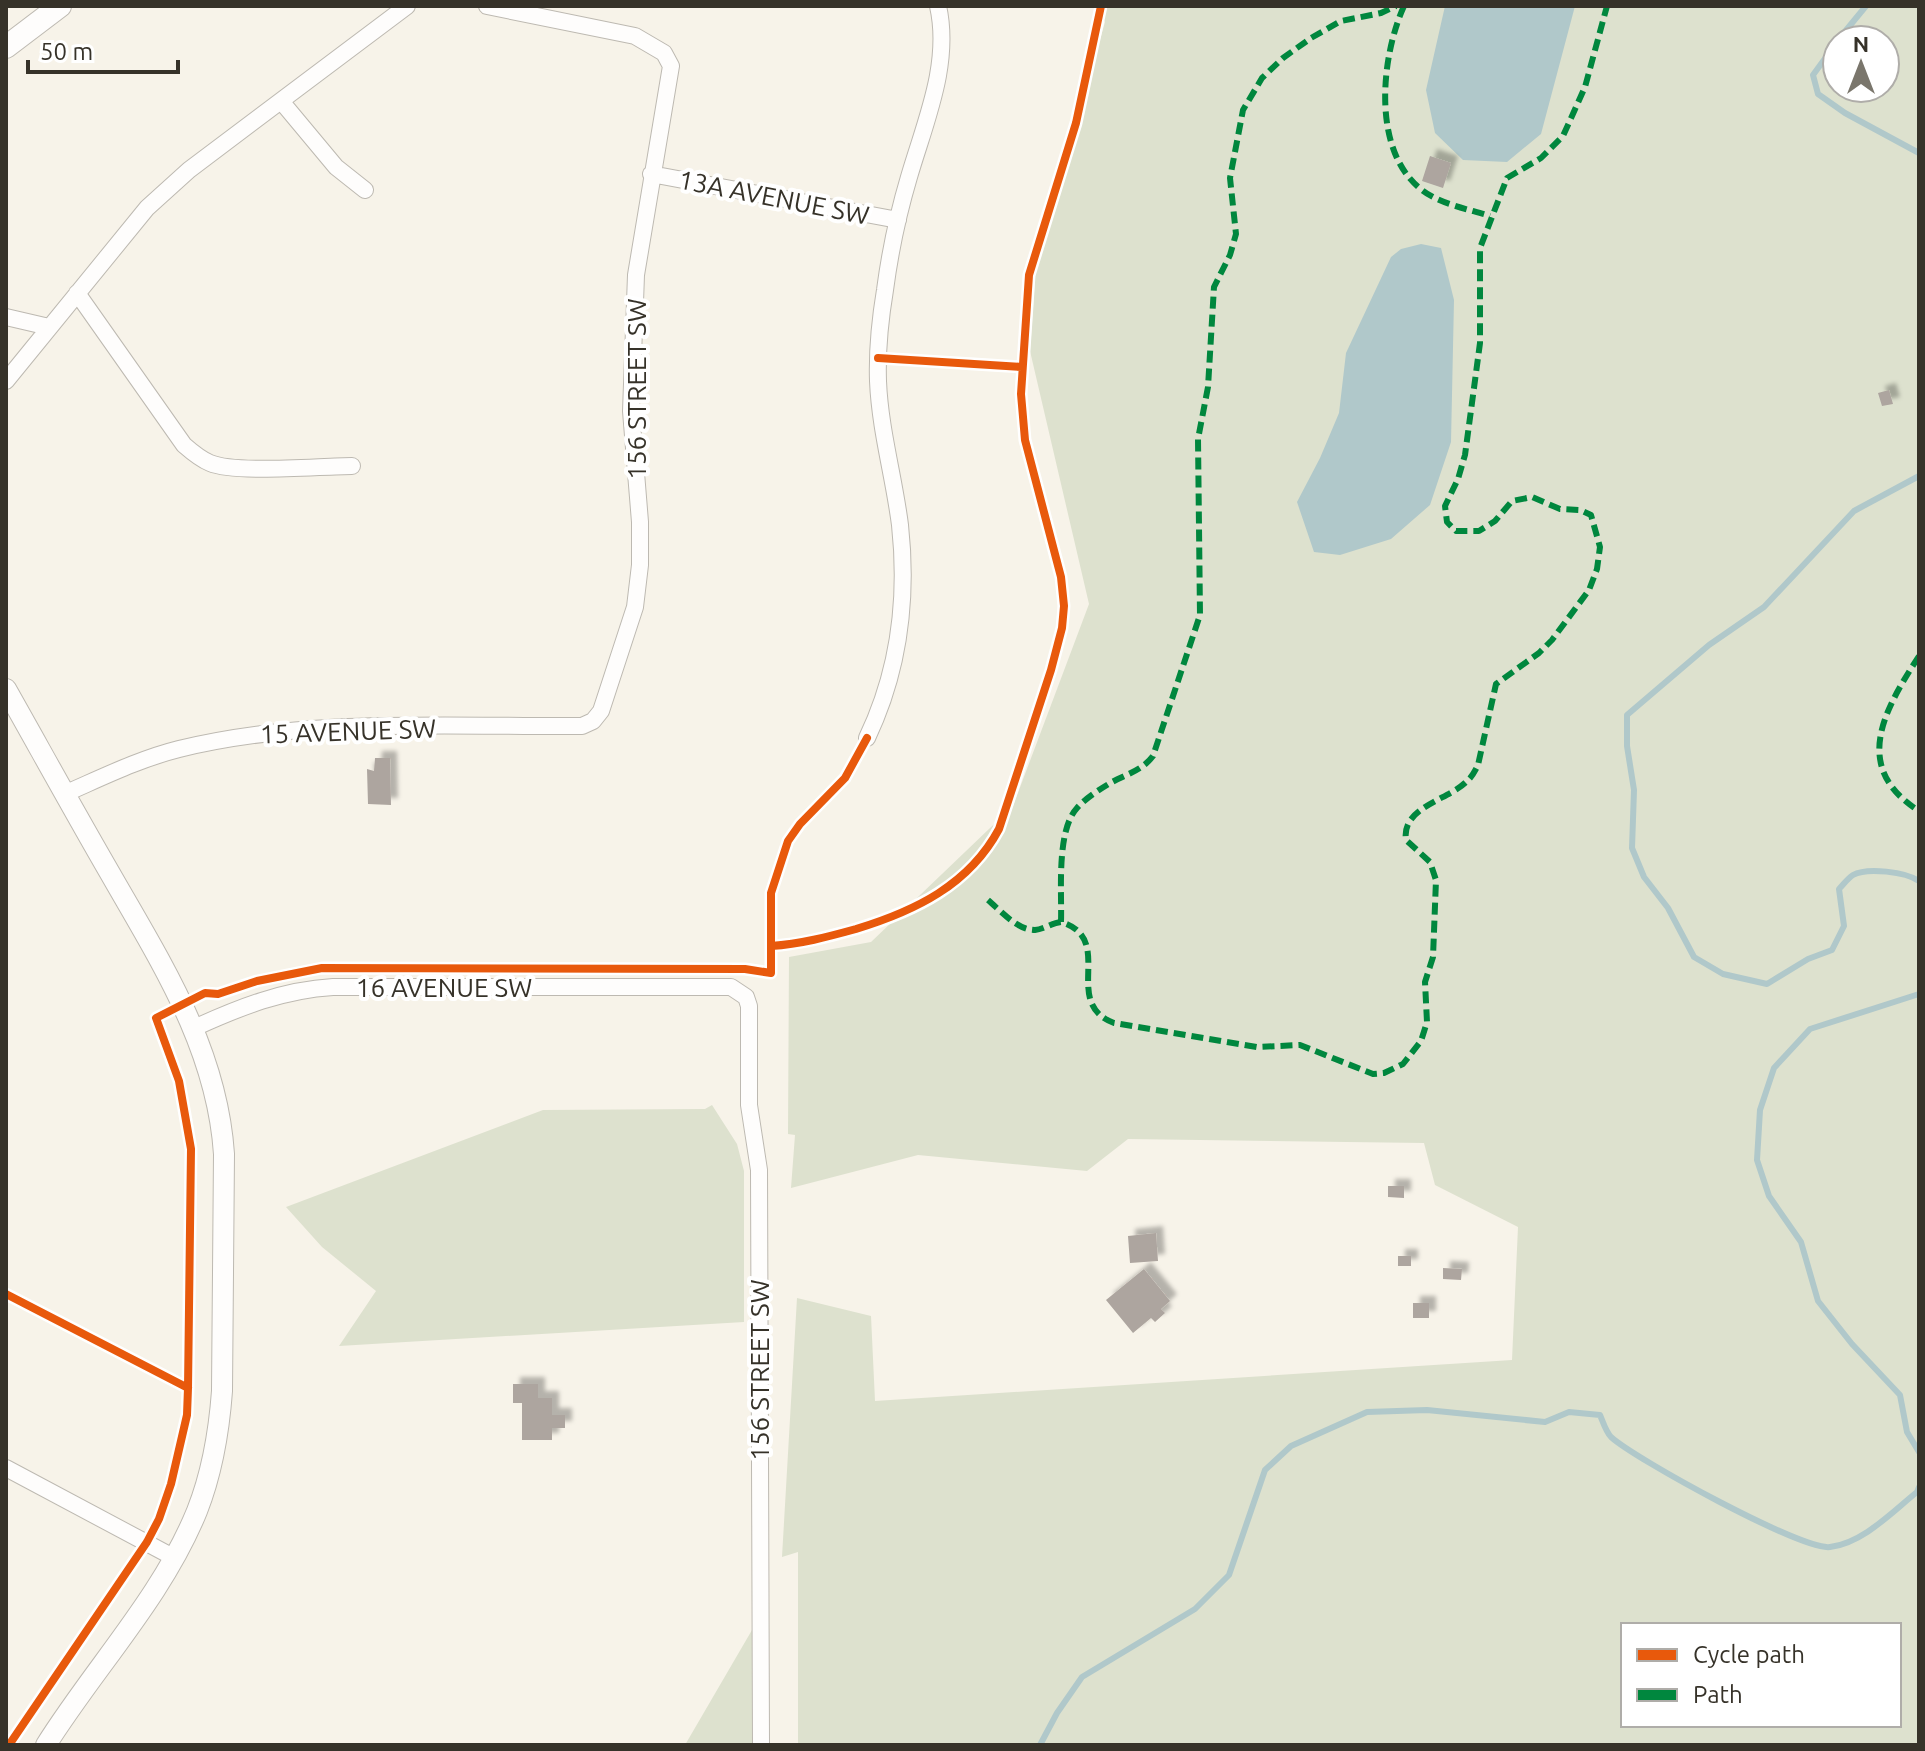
<svg xmlns="http://www.w3.org/2000/svg" width="1925" height="1751" viewBox="0 0 1925 1751" font-family="Ubuntu,sans-serif">
<defs>
<filter id="shadow"><feDropShadow dx="7" dy="-7" stdDeviation="2" flood-color="#0004"/></filter>
</defs>
<rect width="100%" height="100%" fill="#f7f3e9"/>
<path fill="#dde1ce" fill-rule="evenodd" d="M 1094,6 L 1919,6 L 1919,1745 L 798,1745 L 798,1552 L 782,1557 L 797,1298 L 871,1316 L 875,1401 L 1512,1360 L 1518,1227 L 1435,1185 L 1424,1143 L 1128,1139 L 1087,1171 L 918,1155 L 791,1188 L 795,1135 L 788,1134 L 789,957 L 871,942 L 1013,806 L 1089,604 L 1030,351 L 1036,264 L 1105,22 ZM 1837,40 L 1885,40 L 1885,88 L 1837,88 ZM 1623,1625 L 1899,1625 L 1899,1725 L 1623,1725 Z
M 712,1105 L 737,1144 L 744,1171 L 744,1322 L 339,1346 L 376,1291 L 322,1247 L 286,1207 L 543,1110 L 705,1109 Z
M 752,1630 L 752,1745 L 685,1745 Z"/>
<path fill="#b0c8ca" d="M 1445,6 L 1575,6 L 1541,134 L 1507,162 L 1463,160 L 1435,133 L 1426,90 Z
M 1421,244 L 1441,248 L 1454,300 L 1451,442 L 1430,505 L 1391,539 L 1340,555 L 1314,552 L 1297,502 L 1320,458 L 1339,413 L 1346,353 L 1391,257 L 1401,249 Z"/>
<g fill="none" stroke-linecap="round" stroke-linejoin="round">
<path stroke="#b0c8ca" stroke-width="6" d="M 1838,40 L 1866,6
M 1837,42 L 1813,75 L 1818,94 L 1845,113 L 1919,153
M 1919,476 L 1854,511 L 1764,607 L 1709,645 L 1627,715 L 1627,746 L 1634,790 L 1632,848 L 1644,877 L 1668,908 L 1694,957 L 1723,974 L 1767,984 L 1808,959 L 1832,950 L 1844,926 L 1839,889 C 1843,885 1848,878 1853,875 C 1867,867 1906,872 1919,881
M 1919,994 L 1810,1029 L 1774,1068 L 1760,1110 L 1757,1160 L 1769,1196 L 1801,1242 L 1818,1301 L 1852,1344 L 1900,1395 L 1907,1432 L 1919,1452
M 1040,1745 L 1057,1713 L 1082,1677 L 1195,1609 L 1229,1575 L 1265,1470 L 1291,1446 L 1367,1412 L 1427,1410 L 1545,1422 L 1569,1412 L 1600,1415 C 1603,1422 1606,1432 1611,1437 C 1635,1459 1803,1551 1830,1547 C 1863,1543 1892,1512 1917,1492 L 1919,1487"/>
</g>
<path fill="#ada59f" filter="url(#shadow)" d="M 1430,156 L 1451,163 L 1443,188 L 1422,181 Z
M 1889,390 L 1893,404 L 1882,406 L 1878,393 Z
M 375,758 L 390,758 L 391,805 L 368,804 L 367,769 L 374,771 Z
M 1388,1186 L 1404,1186 L 1404,1198 L 1388,1197 Z
M 1156,1233 L 1158,1261 L 1130,1263 L 1128,1236 Z
M 1398,1256 L 1411,1256 L 1411,1266 L 1398,1266 Z
M 1443,1268 L 1462,1269 L 1461,1280 L 1443,1279 Z
M 1144,1269 L 1170,1301 L 1161,1309 L 1165,1313 L 1155,1322 L 1151,1318 L 1133,1333 L 1106,1300 Z
M 1413,1303 L 1429,1303 L 1429,1318 L 1413,1318 Z
M 513,1384 L 538,1384 L 538,1398 L 552,1398 L 552,1415 L 565,1415 L 565,1428 L 552,1428 L 552,1440 L 522,1440 L 522,1403 L 513,1403 Z"/>
<g fill="none" stroke-linecap="round" stroke-linejoin="round">
<defs>
<path id="minor" d="M 281,101 L 336,167 L 365,190
M 651,174 L 898,220
M 77,293 L 184,445 C 192,452 200,459 210,463 C 236,474 320,466 352,466
M 6,317 L 49,327
M 6,381 L 147,208 L 189,170 L 407,6
M 867,738 C 899,671 908,599 900,525 C 894,477 880,430 878,381 C 877,351 880,320 885,290 C 890,252 898,214 909,177 C 925,122 951,64 938,6
M 64,794 C 101,778 139,759 179,749 C 310,717 448,727 582,726 L 593,721 L 601,711 L 635,607 L 640,565 L 640,522 L 631,411 L 636,275 L 671,66 L 664,53 L 635,36 L 487,6
M 194,1028 C 240,1007 283,990 333,987 L 731,987 L 746,997 L 749,1006 L 749,1105 L 759,1170 L 761,1745
M 6,1468 L 173,1557"/>
<path id="tertiary" d="M 6,689 C 41,751 75,813 111,875 C 162,964 217,1049 224,1154 L 222,1391 C 219,1432 212,1473 197,1511 C 162,1597 95,1667 46,1745"/>
<path id="secondary" d="M 6,47 L 60,6"/>
</defs>
<use href="#minor" stroke="#bdb9b1" stroke-width="18"/>
<use href="#tertiary" stroke="#bdb9b1" stroke-width="22"/>
<use href="#secondary" stroke="#bdb9b1" stroke-width="24"/>
<use href="#minor" stroke="#fefdfc" stroke-width="16"/>
<use href="#tertiary" stroke="#fefdfc" stroke-width="20"/>
<use href="#secondary" stroke="#fefdfc" stroke-width="22"/>
<path stroke="#00873e" stroke-width="6" stroke-dasharray="12 6" stroke-linecap="butt" d="M 1404,6 C 1381,57 1371,151 1422,190 C 1440,204 1468,209 1490,216
M 1919,656 C 1885,709 1850,767 1919,811
M 988,900 C 1001,911 1017,930 1035,930 C 1044,929 1052,923 1061,922 C 1117,939 1060,1003 1114,1023 L 1257,1047 L 1300,1045 L 1373,1074 L 1384,1073 L 1403,1064 L 1421,1041 L 1427,1022 L 1425,982 L 1433,957 L 1436,880 L 1430,862 L 1406,840 C 1401,807 1449,800 1467,781 C 1472,777 1475,771 1478,765 L 1496,684 L 1539,653 L 1552,640 L 1589,590 L 1597,569 L 1600,547 L 1591,515 L 1580,510 L 1560,509 L 1532,497 L 1512,501 L 1495,521 L 1479,531 L 1456,531 L 1447,522 L 1445,506 L 1458,479 L 1465,455 L 1480,343 L 1480,248 L 1507,178 L 1541,158 L 1563,136 L 1585,87 L 1607,6
M 1061,922 C 1062,892 1056,831 1077,808 C 1085,799 1097,791 1107,785 C 1123,775 1141,772 1153,756 L 1200,615 L 1198,439 L 1208,387 L 1214,287 L 1230,255 L 1236,234 L 1230,178 L 1243,110 L 1262,78 L 1283,58 L 1311,38 L 1341,21 L 1381,13 L 1396,6"/>
<defs>
<path id="cycleway" d="M 878,358 L 1022,367
M 771,946 C 801,944 827,937 856,929 C 915,911 969,885 999,829 L 1051,670 L 1062,628 L 1064,606 L 1061,577 L 1025,440 L 1021,394 L 1029,275 L 1076,123 L 1101,6
M 6,1294 L 188,1388
M 9,1745 L 147,1542 L 159,1519 L 171,1484 L 187,1415 L 188,1388 L 191,1149 L 179,1081 L 156,1018 L 205,993 L 218,994 L 257,981 L 322,968 L 745,969 L 771,973 L 771,893 L 788,841 L 800,824 L 845,778 L 867,738"/>
</defs>
<use href="#cycleway" stroke="#fff" stroke-width="13"/>
<use href="#cycleway" stroke="#e8590c" stroke-width="8"/>
</g>
<g text-anchor="middle" dominant-baseline="central" stroke-width="8" stroke-linejoin="round" paint-order="stroke">
<g font-size="26" fill="#363229" stroke="#fff">
<text transform="translate(774 197) rotate(11)">13A AVENUE SW</text>
<text transform="translate(636 389) rotate(-90)">156 STREET SW</text>
<text transform="translate(348 731) rotate(-2)">15 AVENUE SW</text>
<text x="444" y="987">16 AVENUE SW</text>
<text transform="translate(759 1370) rotate(-90)">156 STREET SW</text>
</g>
</g>
<rect width="1925" height="1751" fill="none" stroke="#363229" stroke-width="16"/>
<rect x="1621" y="1623" width="280" height="104" fill="#ffffff" stroke="#afada9" stroke-width="2"/>
<rect x="1637" y="1649" width="40" height="12" fill="#e8590c" stroke="#afada9" stroke-width="2"/>
<text x="1693" y="1663" font-size="24" fill="#363229">Cycle path</text>
<rect x="1637" y="1689" width="40" height="12" fill="#00873e" stroke="#afada9" stroke-width="2"/>
<text x="1693" y="1703" font-size="24" fill="#363229">Path</text>
<g transform="translate(1861 64)"><circle r="38" fill="#ffffff" stroke="#afada9" stroke-width="2"/>
<path d="M0-6L14 30L0 20L-14 30Z" fill="#7a766c"/>
<text y="-12" font-size="22" font-weight="bold" text-anchor="middle" fill="#363229">N</text>
</g>
<path d="M28 60v12h150v-12" fill="none" stroke="#363229" stroke-width="4"/>
<text x="40" y="60" font-size="24" fill="#363229" stroke="#ffffff" stroke-width="6" paint-order="stroke">50 m</text>
</svg>
